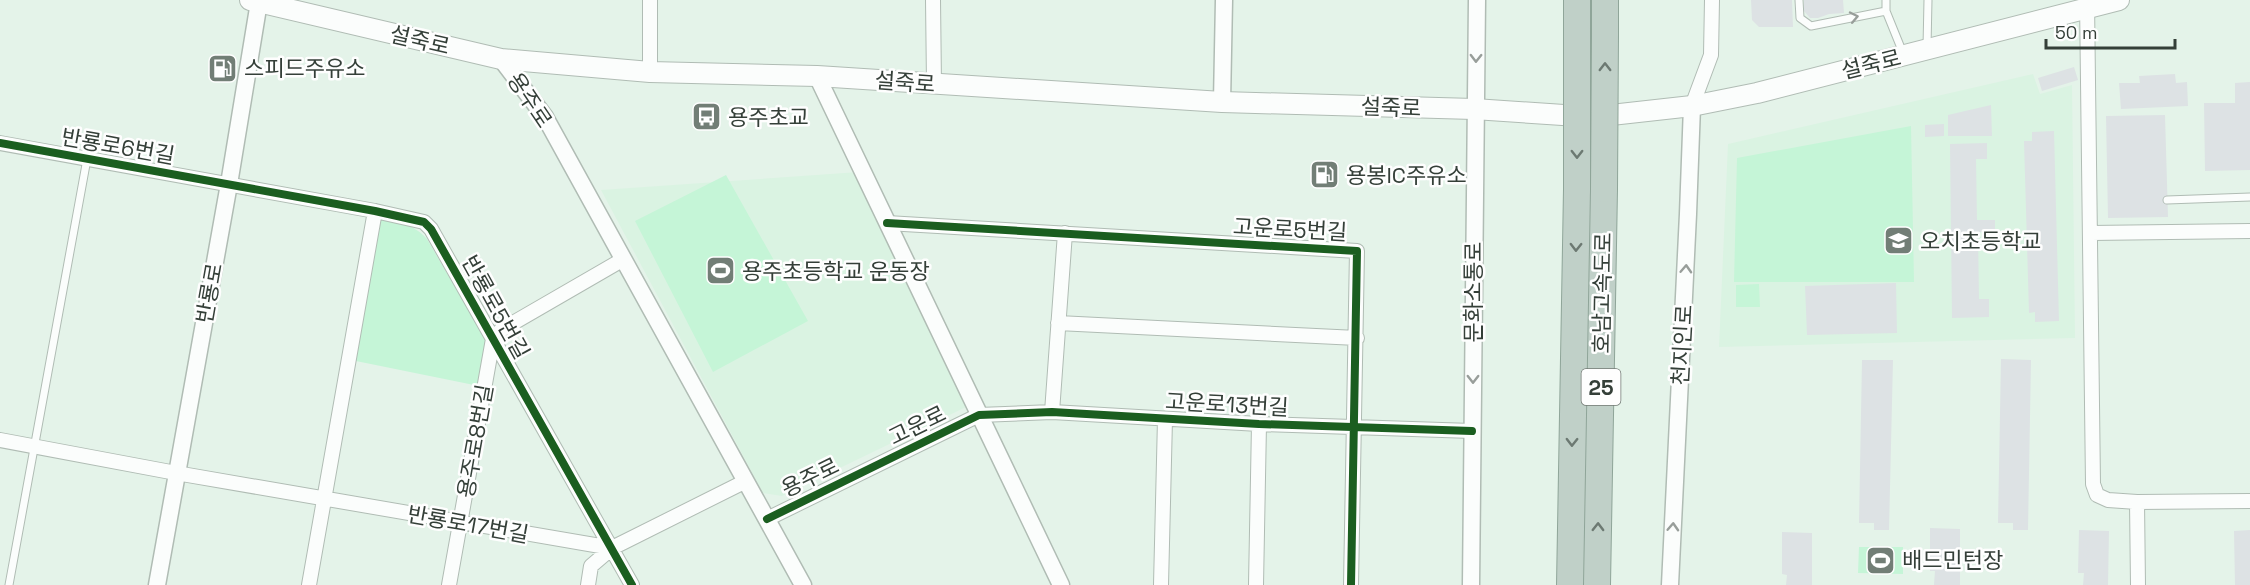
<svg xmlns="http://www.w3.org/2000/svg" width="2250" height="585" viewBox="0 0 2250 585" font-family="'Space Grotesk','Noto Sans KR',sans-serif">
<rect width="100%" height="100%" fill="#e4f3e9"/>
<path fill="#daf3e2" d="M 2033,74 L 2040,94 L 2072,85 L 2075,338 L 1719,347 L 1728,144 Z
M 859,172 L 968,406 L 782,496 L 763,493 L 601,190 Z"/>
<path fill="#c5f5d7" d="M 1911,126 L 1914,282 L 1734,282 L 1737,158 Z
M 726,175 L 808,321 L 713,372 L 635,221 Z
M 379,218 C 397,222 414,224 427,239 L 487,342 L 479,386 L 351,360 Z
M 1759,284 L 1760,307 L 1736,307 L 1736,285 Z
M 1859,547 L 1903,547 L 1903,574 L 1858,573 Z"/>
<path fill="#dde2e4" d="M 1751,0 L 1792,0 L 1793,27 L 1759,27 L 1752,20 Z
M 1804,0 L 1843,0 L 1844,13 L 1829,14 L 1818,18 L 1810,18 L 1804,11 Z
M 2074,67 L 2078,80 L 2042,91 L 2038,78 Z
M 2175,74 L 2176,83 L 2187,82 L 2188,106 L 2121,109 L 2119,83 L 2140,83 L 2139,76 Z
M 2250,82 L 2250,170 L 2205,171 L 2204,103 L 2235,103 L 2235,83 Z
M 1991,105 L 1992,136 L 1948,136 L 1948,115 Z
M 2165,115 L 2168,217 L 2108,218 L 2106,116 Z
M 1944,124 L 1944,136 L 1925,137 L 1925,125 Z
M 2054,131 L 2059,321 L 2035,322 L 2035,312 L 2029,313 L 2024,141 L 2032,141 L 2032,132 Z
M 1987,143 L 1987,159 L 1976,159 L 1977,220 L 1995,220 L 1995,232 L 1978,232 L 1979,299 L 1989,299 L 1989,317 L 1952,318 L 1950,144 Z
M 1896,283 L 1897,333 L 1807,335 L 1805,286 Z
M 2001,359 L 2031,360 L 2028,530 L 2013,530 L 2013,523 L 1998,523 Z
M 1862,360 L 1893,360 L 1889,530 L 1874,530 L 1874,523 L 1859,523 Z
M 1930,528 L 1960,529 L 1960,585 L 1934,585 L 1935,571 L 1930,571 Z
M 2079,530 L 2109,531 L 2108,585 L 2083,585 L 2084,573 L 2078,573 Z
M 2250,530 L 2250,585 L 2235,585 L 2234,531 Z
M 1782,532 L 1812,533 L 1812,585 L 1786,585 L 1787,575 L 1782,574 Z"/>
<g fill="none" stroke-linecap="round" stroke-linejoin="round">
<defs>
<path id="service" d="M 1799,0 L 1800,18 L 1811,26 L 1886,11 L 1886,0
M 1886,11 L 1903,53
M 1927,47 L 1928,0
M 2167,200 L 2250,197
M 9,585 L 87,159"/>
<path id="minor" d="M 650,0 L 650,72
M 933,0 L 934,84
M 2087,1 L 2093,484 L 2097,495 L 2108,500 L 2137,502
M 1692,106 L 1711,55 L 1712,0
M 0,143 L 375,211 L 424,222 L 431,229 L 632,585
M 887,223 L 1357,251 L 1351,585
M 2091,233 L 2250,231
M 1058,323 L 1357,338
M 1052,412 L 1065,233
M 0,440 L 176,473 L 612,548
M 767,519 L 979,415 L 1052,412 L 1259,424 L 1472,431
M 309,585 L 375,211
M 449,585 L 493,339 L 501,330 L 622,260
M 588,585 L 591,566 L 612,548 L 744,482
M 1161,585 L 1165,419
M 1256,585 L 1259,424
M 2138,585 L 2137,502 L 2250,501"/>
<path id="tertiary" d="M 501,59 L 545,117 L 803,585
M 817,76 L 1061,585
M 1222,102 L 1224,0
M 157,585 L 229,184 L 259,2
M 1471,585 L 1477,0
M 1670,585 L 1688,214 L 1692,106"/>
<path id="secondary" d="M 250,0 L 501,59 L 650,72 L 817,76 L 1222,102 L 1474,109 L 1593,117 L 1692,106 L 1757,93 L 2119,0"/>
<path id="motorway" d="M 1577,33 L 1577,0
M 1605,35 L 1605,0
M 1570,585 L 1577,189
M 1597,585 L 1604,189"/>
</defs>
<use href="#service" stroke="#b0bcb4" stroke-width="9"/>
<use href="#minor" stroke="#b0bcb4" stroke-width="16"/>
<use href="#tertiary" stroke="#b0bcb4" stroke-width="19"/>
<use href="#secondary" stroke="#b0bcb4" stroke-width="22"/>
<use href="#motorway" stroke="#8fa599" stroke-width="28"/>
<use href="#service" stroke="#fbfdfc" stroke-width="7"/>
<use href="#minor" stroke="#fbfdfc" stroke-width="14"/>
<use href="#tertiary" stroke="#fbfdfc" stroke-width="16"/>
<use href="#secondary" stroke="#fbfdfc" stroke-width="20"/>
<use href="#motorway" stroke="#c0d0c8" stroke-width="26"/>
<defs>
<path id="motorway-bridge" d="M 1577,189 L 1577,33
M 1604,189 L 1605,35"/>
</defs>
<use href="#motorway-bridge" stroke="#8fa599" stroke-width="28" stroke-linecap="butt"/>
<use href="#motorway-bridge" stroke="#c0d0c8" stroke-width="26"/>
<defs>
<path id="cycleway" d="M 0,143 L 375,211 L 424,222 L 431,229 L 632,585
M 887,223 L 1357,251 L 1351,585
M 767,519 L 979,415 L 1052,412 L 1259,424 L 1472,431"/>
</defs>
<use href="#cycleway" stroke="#fefefe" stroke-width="11"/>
<use href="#cycleway" stroke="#1b5e20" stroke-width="8"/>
</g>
<defs><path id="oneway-chevron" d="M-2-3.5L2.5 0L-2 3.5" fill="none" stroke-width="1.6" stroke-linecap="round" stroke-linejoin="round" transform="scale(1.5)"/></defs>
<g stroke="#989e9a">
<use href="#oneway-chevron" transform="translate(1854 17) rotate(-12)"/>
<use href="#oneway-chevron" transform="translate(1476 58) rotate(91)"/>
<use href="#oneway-chevron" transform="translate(1686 269) rotate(-87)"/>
<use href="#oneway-chevron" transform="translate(1473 379) rotate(90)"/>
<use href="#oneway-chevron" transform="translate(1673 527) rotate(-87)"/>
</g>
<g stroke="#6c7972">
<use href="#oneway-chevron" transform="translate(1605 67) rotate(-90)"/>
<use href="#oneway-chevron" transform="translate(1577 154) rotate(90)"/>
<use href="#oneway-chevron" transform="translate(1576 247) rotate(91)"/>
<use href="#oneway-chevron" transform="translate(1572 442) rotate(91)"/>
<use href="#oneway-chevron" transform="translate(1598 527) rotate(-89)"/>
</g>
<defs>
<symbol id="fuel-square" viewBox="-11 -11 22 22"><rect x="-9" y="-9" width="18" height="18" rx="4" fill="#727e76" stroke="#fefefe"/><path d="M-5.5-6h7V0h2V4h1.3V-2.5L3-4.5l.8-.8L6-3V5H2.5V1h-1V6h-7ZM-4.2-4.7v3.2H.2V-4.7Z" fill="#fff"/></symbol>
<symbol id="bus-square" viewBox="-11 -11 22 22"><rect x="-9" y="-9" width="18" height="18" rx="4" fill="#727e76" stroke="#fefefe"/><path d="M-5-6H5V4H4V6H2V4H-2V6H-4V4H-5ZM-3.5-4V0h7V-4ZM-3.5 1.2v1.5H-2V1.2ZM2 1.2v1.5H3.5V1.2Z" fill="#fff"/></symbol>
<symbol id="school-square" viewBox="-11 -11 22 22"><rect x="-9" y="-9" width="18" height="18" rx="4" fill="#727e76" stroke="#fefefe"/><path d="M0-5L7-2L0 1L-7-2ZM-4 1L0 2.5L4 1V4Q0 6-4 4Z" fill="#fff"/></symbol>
<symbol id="stadium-square" viewBox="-11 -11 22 22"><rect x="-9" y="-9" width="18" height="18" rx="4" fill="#727e76" stroke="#fefefe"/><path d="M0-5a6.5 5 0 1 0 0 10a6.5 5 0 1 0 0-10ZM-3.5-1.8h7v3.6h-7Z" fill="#fff"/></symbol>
</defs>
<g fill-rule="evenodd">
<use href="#fuel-square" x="206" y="52" width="33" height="33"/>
<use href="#bus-square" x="690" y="100" width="33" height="33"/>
<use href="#fuel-square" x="1308" y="158" width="33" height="33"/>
<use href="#school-square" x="1882" y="224" width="33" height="33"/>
<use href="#stadium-square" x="704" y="254" width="33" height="33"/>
<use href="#stadium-square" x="1864" y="544" width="33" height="33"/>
</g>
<g text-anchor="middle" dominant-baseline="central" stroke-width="5" stroke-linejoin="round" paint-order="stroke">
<rect fill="#fefefe" stroke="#717873" stroke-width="1.5" x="1581.5" y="369" width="39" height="36" rx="4.5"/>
<g font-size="21" font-weight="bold" fill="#343f38">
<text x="1601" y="387">25</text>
</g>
<g font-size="22" fill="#343f38" stroke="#fefefe">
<text transform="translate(420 40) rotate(13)">설죽로</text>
<text transform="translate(1871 64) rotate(-14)">설죽로</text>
<text transform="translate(905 82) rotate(4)">설죽로</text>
<text transform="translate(530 100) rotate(56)">용주로</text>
<text transform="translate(1391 107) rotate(2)">설죽로</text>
<text transform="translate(118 146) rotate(10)">반룡로6번길</text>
<text transform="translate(1290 229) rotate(3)">고운로5번길</text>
<text transform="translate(1473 292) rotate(-90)">문화소통로</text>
<text transform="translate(209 293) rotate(-80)">반룡로</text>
<text transform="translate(1602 293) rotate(-89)">호남고속도로</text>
<text transform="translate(496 307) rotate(61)">반룡로5번길</text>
<text transform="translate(1682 345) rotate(-87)">천지인로</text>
<text transform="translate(1227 404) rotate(3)">고운로13번길</text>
<text transform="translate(917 425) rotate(-26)">고운로</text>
<text transform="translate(475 441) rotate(-80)">용주로8번길</text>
<text transform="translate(810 477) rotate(-26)">용주로</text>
<text transform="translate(468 524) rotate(10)">반룡로17번길</text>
</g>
<g font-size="22" fill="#343f38" stroke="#fefefe" text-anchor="start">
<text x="244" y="68">스피드주유소</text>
<text x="728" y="117">용주초교</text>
<text x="1346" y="175">용봉IC주유소</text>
<text x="1920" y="241">오치초등학교</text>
<text x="742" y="271">용주초등학교 운동장</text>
<text x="1902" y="560">배드민턴장</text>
</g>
</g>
<path d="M2046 39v9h129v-9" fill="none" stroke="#343f38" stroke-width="3"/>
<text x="2055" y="39" font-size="18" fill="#343f38" stroke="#fefefe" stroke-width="4.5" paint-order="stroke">50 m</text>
</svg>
